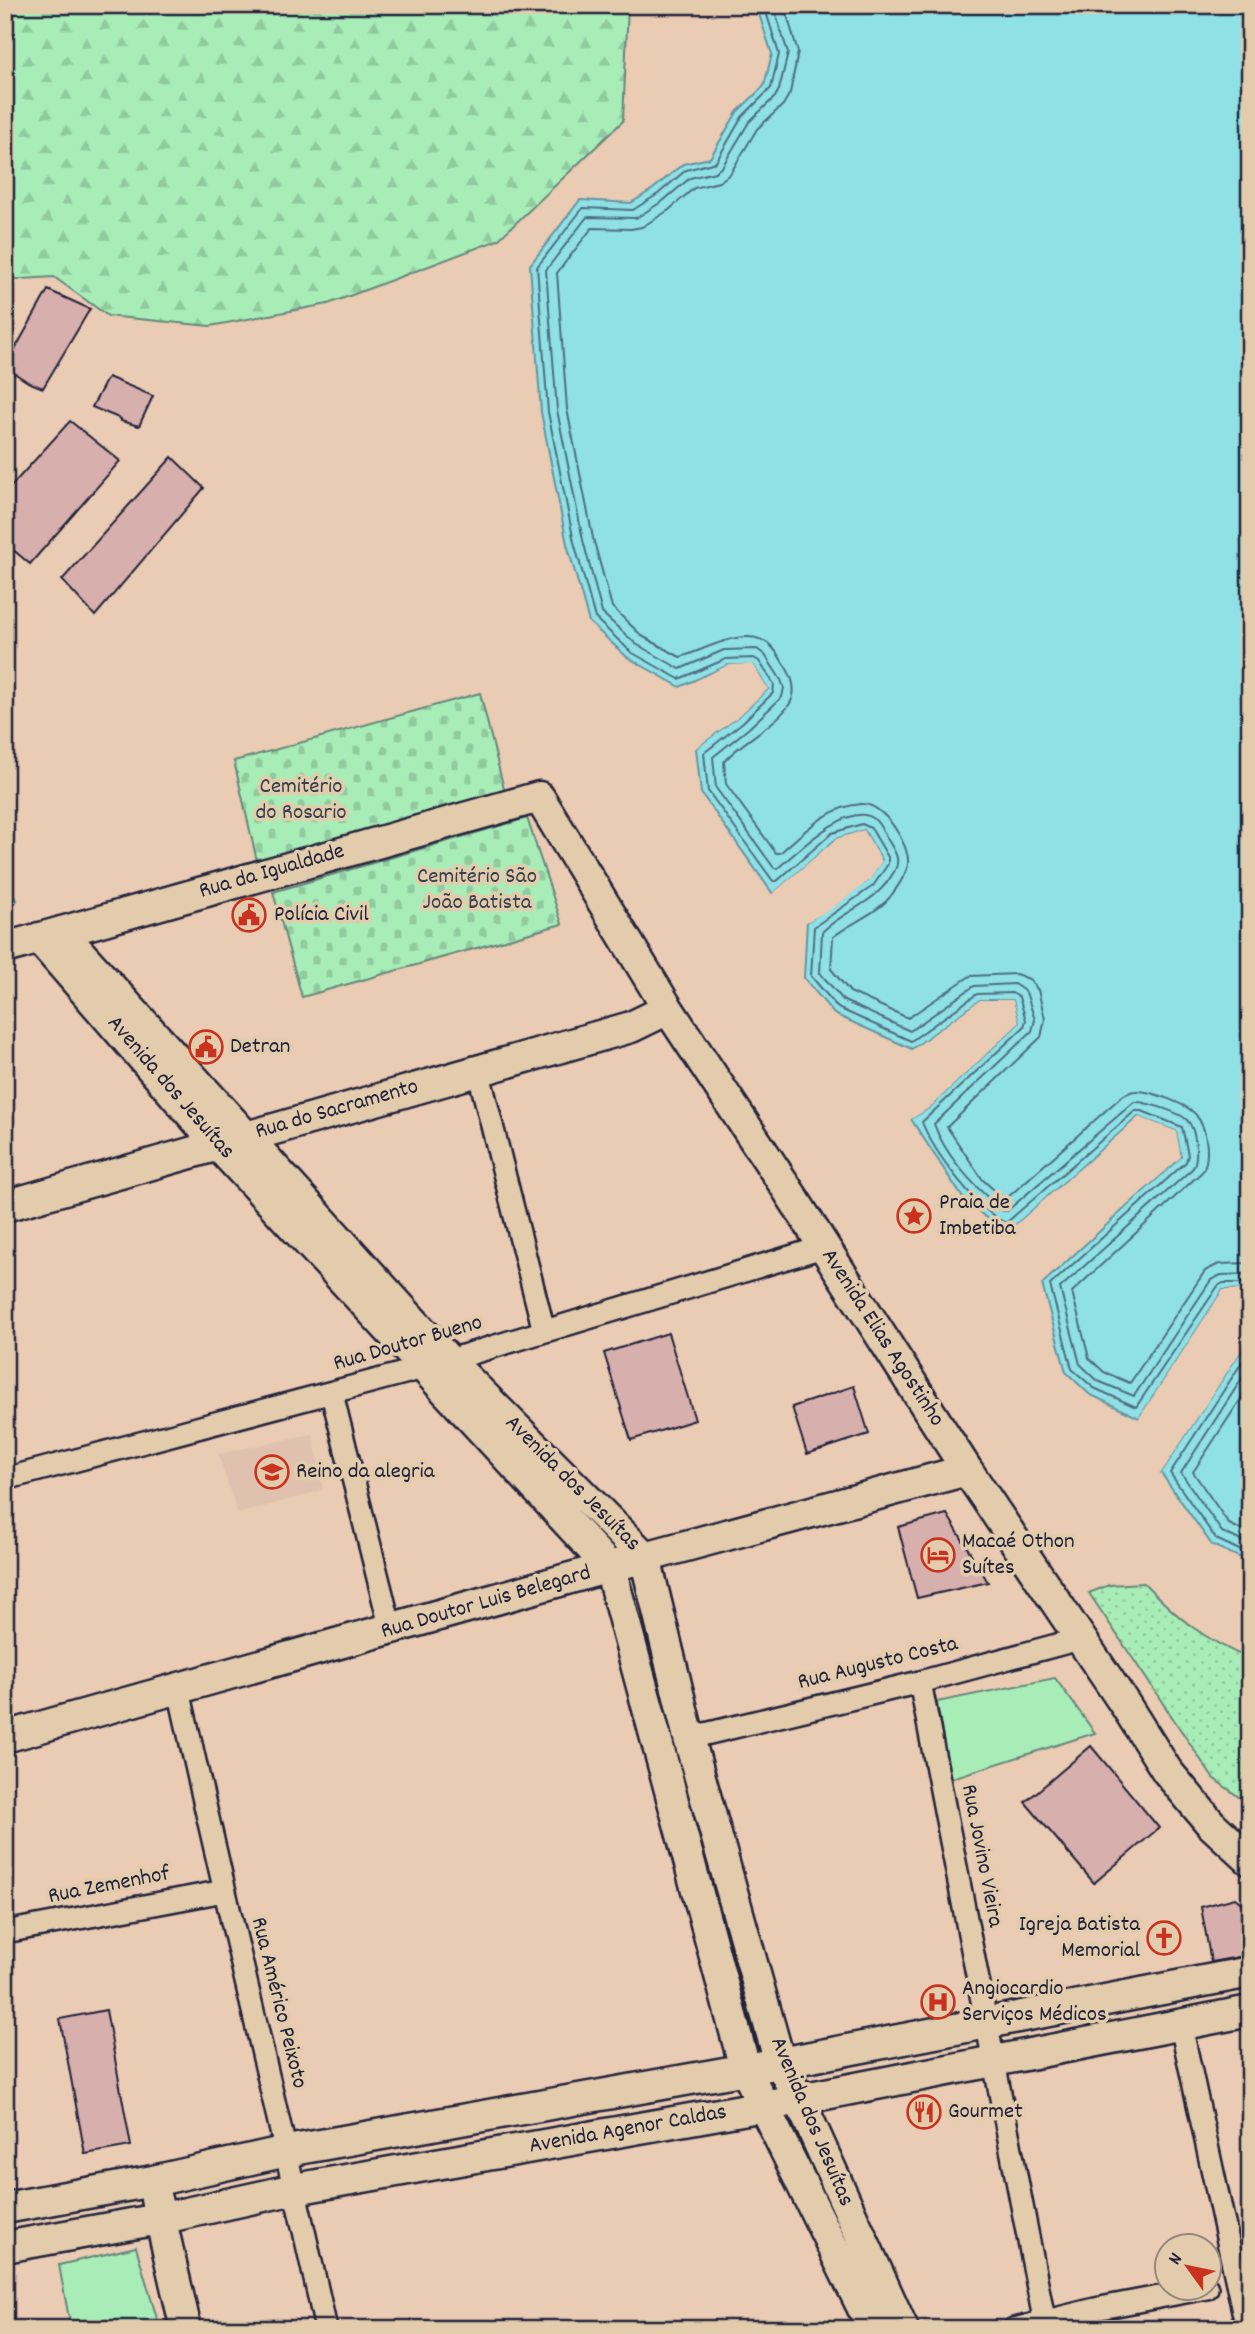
<svg xmlns="http://www.w3.org/2000/svg" width="1255" height="2334" viewBox="0 0 1255 2334" font-family="Dekko,sans-serif">
<defs>
<pattern id="forest-firs" width="22" height="20" patternUnits="userSpaceOnUse" patternTransform="scale(1.75)"><rect width="22" height="20" fill="#a8edb8"/><path d="M5 1l3.5 6h-7zM16 11l3.5 6h-7z" fill="#90cb9f"/></pattern>
<pattern id="cemetery-stones" width="16" height="16" patternUnits="userSpaceOnUse" patternTransform="scale(1.75)"><rect width="16" height="16" fill="#a8edb8"/><path d="M2 7V4a2 2 0 0 1 4 0v3zM10 15v-3a2 2 0 0 1 4 0v3z" fill="#90cb9f"/></pattern>
<pattern id="park-dots" width="8" height="8" patternUnits="userSpaceOnUse" patternTransform="scale(1.75)"><rect width="8" height="8" fill="#a8edb8"/><path d="M2 2h.1M6 6h.1" fill="none" stroke="#90cb9f" stroke-width="1.8" stroke-linecap="round"/></pattern>
</defs>
<rect width="100%" height="100%" fill="#eacbb3"/>
<filter id="ink" filterUnits="userSpaceOnUse"><feTurbulence type="fractalNoise" baseFrequency=".0143" numOctaves="2"/><feDisplacementMap in="SourceGraphic" scale="14" xChannelSelector="R" yChannelSelector="G"/><feConvolveMatrix kernelMatrix="1 2 1 2 8 2 1 2 1" color-interpolation-filters="sRGB"/></filter>
<g filter="url(#ink)">
<path fill="#e0c0af" d="M 313,1434 L 323,1490 L 238,1514 L 218,1454 Z"/>
<path fill="#a8edb8" stroke="#65887a" stroke-width="2" d="M 1055,1678 L 1095,1733 L 949,1779 L 937,1702 Z
M 136,2247 L 160,2329 L 71,2329 L 59,2265 Z"/>
<path fill="url(#forest-firs)" stroke="#65887a" stroke-width="2" d="M 5,5 L 628,5 L 623,121 L 498,240 L 328,304 L 210,326 L 108,316 L 54,277 L 5,280 Z"/>
<path fill="url(#cemetery-stones)" stroke="#65887a" stroke-width="2" d="M 480,693 L 506,797 L 259,870 L 234,761 Z
M 527,818 L 562,924 L 302,997 L 273,892 Z"/>
<path fill="url(#park-dots)" stroke="#65887a" stroke-width="2" d="M 1144,1583 C 1177,1618 1205,1640 1250,1659 L 1250,1805 L 1213,1778 L 1089,1593 L 1109,1585 Z"/>
<path fill="#8fe1e6" stroke="#6395a2" stroke-width="2" d="M 756,5 L 1250,5 L 1250,1289 L 1223,1290 L 1139,1418 L 1089,1394 L 1066,1372 L 1042,1284 L 1181,1157 L 1176,1131 L 1138,1117 L 1005,1234 L 963,1198 L 911,1119 L 929,1108 L 1019,1023 L 1013,1000 L 980,1000 L 912,1049 L 834,1014 L 804,978 L 807,922 L 868,881 L 882,860 L 864,830 L 836,839 L 773,894 L 701,793 L 696,748 L 739,716 L 768,689 L 753,665 L 728,665 L 680,687 L 627,657 L 589,622 L 567,544 L 541,412 L 530,265 L 580,200 L 631,203 L 653,189 L 683,164 L 710,158 L 737,112 L 764,86 L 772,54 Z
M 1250,1337 L 1250,1562 L 1212,1545 L 1161,1473 Z"/>
<path fill="#eacbb3" d="M 753,664 L 768,689 L 739,716 L 693,750 L 694,745 L 737,714 L 764,688 L 751,668 L 729,669 L 681,690 L 677,690 L 728,665 Z
M 864,830 L 882,861 L 869,881 L 834,907 L 803,924 L 805,919 L 866,879 L 878,861 L 863,834 L 838,842 L 775,896 L 770,896 L 836,839 Z
M 980,1000 L 1013,1000 L 1019,1023 L 929,1108 L 908,1121 L 908,1117 L 927,1105 L 1015,1021 L 1011,1004 L 981,1004 L 914,1052 L 909,1052 Z
M 1139,1117 L 1176,1131 L 1181,1157 L 1038,1284 L 1039,1281 L 1177,1156 L 1173,1133 L 1139,1121 L 1056,1196 L 1004,1237 L 1005,1234 Z
M 1250,1289 L 1250,1293 L 1225,1294 L 1142,1420 L 1137,1421 L 1223,1290 Z
M 1250,1333 L 1248,1340 L 1161,1473 L 1158,1471 Z"/>
<g fill="none" stroke-linecap="round" stroke-linejoin="round">
<path stroke="#4e6e7f" stroke-width="2" d="M 764,5 L 779,54 L 771,88 L 742,117 L 716,162 L 686,170 L 658,194 L 633,210 L 583,208 L 537,267 L 548,412 L 574,542 L 595,618 L 631,652 L 679,679 L 726,659 L 754,658 L 759,661 L 774,684 L 773,693 L 743,722 L 704,753 L 708,791 L 773,881 L 777,881 L 832,833 L 862,824 L 871,828 L 888,857 L 888,864 L 873,886 L 814,927 L 811,976 L 838,1008 L 911,1041 L 977,994 L 1012,993 L 1019,997 L 1026,1020 L 1024,1027 L 922,1122 C 933,1151 978,1211 1006,1223 L 1135,1111 L 1142,1111 L 1182,1127 L 1188,1155 L 1186,1162 L 1050,1285 L 1072,1369 L 1094,1388 L 1136,1407 L 1218,1286 L 1223,1283 L 1250,1283
M 773,5 L 788,53 L 779,90 L 775,97 L 749,122 L 722,167 L 715,172 L 690,178 L 663,201 L 636,218 L 587,217 L 546,270 L 557,410 L 583,540 L 602,613 L 636,644 L 680,669 L 724,650 L 757,649 L 765,655 L 781,680 L 784,688 L 782,697 L 749,728 L 713,757 L 716,788 L 774,868 L 778,868 C 796,853 848,801 873,818 C 880,823 884,833 888,840 C 894,850 901,859 895,870 C 877,904 847,908 822,932 L 820,973 L 844,1001 L 910,1031 L 974,986 L 1014,984 L 1026,992 L 1035,1020 L 1032,1031 L 934,1124 C 946,1158 977,1189 1003,1211 L 1007,1211 L 1134,1102 C 1144,1101 1179,1112 1187,1120 C 1196,1129 1199,1157 1193,1168 L 1060,1288 L 1080,1364 L 1098,1381 L 1134,1396 L 1211,1280 L 1221,1275 L 1250,1274
M 784,5 L 798,52 L 790,93 L 783,105 L 757,129 L 730,174 L 719,182 L 694,188 L 669,210 L 642,227 L 631,229 L 592,228 L 557,273 L 567,409 L 593,538 L 612,607 L 642,636 L 680,657 C 705,651 748,622 772,647 C 778,653 782,662 787,669 C 794,681 797,693 789,705 C 773,728 739,742 724,762 L 726,784 L 776,853 L 780,853 C 804,832 828,806 862,804 C 883,803 910,844 908,864 C 906,875 897,888 890,897 C 876,914 850,923 833,937 L 831,969 L 850,992 L 908,1018 L 970,976 L 1016,974 L 1029,979 L 1038,990 L 1045,1019 L 1041,1037 L 947,1127 L 983,1180 L 1003,1198 L 1007,1198 L 1121,1097 C 1126,1094 1130,1091 1136,1091 C 1149,1090 1189,1105 1196,1115 C 1207,1128 1211,1158 1202,1172 L 1072,1292 L 1089,1358 L 1104,1372 L 1130,1383 L 1205,1271 L 1219,1264 L 1250,1263
M 1250,1350 L 1170,1473 L 1216,1539 L 1250,1555
M 1250,1366 L 1181,1473 L 1222,1532 L 1250,1545
M 1250,1385 L 1193,1472 L 1229,1524 L 1250,1534"/>
<path stroke="#6395a2" stroke-width="6" d="M 5,890 L 15,900"/>
</g>
<path fill="#d7afac" stroke="#22223b" stroke-width="2" d="M 48,290 L 90,309 L 43,388 L 28,382 L 5,367 Z
M 108,377 L 153,396 L 139,426 L 121,421 L 121,419 L 92,407 Z
M 70,421 L 120,461 L 30,564 L 5,543 L 5,493 Z
M 172,457 L 204,488 L 95,616 L 62,580 Z
M 668,1333 L 695,1420 L 631,1440 L 604,1353 Z
M 854,1386 L 869,1434 L 807,1454 L 792,1407 Z
M 947,1514 L 988,1582 L 917,1598 L 898,1527 Z
M 1091,1746 L 1159,1828 L 1094,1883 L 1025,1802 Z
M 1235,1898 L 1250,1910 L 1250,1955 L 1211,1962 L 1201,1907 Z
M 106,2010 L 131,2146 L 85,2154 L 60,2019 Z"/>
<g fill="none" stroke-linecap="round" stroke-linejoin="round">
<defs>
<path id="street" d="M 478,1070 L 544,1331
M 332,1394 L 391,1630
M 5,1479 L 423,1368 L 823,1247
M 920,1682 L 1046,2329
M 179,1690 C 226,1903 279,2115 326,2329
M 689,1738 L 920,1682 L 1079,1639
M 5,1932 L 224,1891
M 1181,2026 L 1247,2329
M 1014,2329 L 1095,2309 L 1207,2288"/>
<path id="secondary" d="M 61,932 L 448,1360 L 645,1557 L 689,1738 L 780,2063 L 799,2099 L 903,2329
M 39,938 L 218,1145 L 610,1568 L 745,2068 L 873,2329
M 5,948 L 539,797 L 668,1009 L 784,1184 L 967,1470 L 1126,1706 L 1167,1771 L 1211,1824 L 1250,1860
M 5,1206 L 631,1027 L 668,1009
M 5,1737 L 645,1557 L 967,1470
M 156,2199 L 186,2329
M 5,2208 L 153,2181 L 287,2151 L 780,2063 L 1250,1972
M 5,2247 L 159,2219 L 295,2189 L 764,2106 L 1250,2011"/>
</defs>
<use href="#street" stroke="#22223b" stroke-width="26"/>
<use href="#secondary" stroke="#22223b" stroke-width="35"/>
<use href="#street" stroke="#e3ccac" stroke-width="21"/>
<use href="#secondary" stroke="#e3ccac" stroke-width="30"/>
</g>
</g>
<defs>
<symbol id="civic-ring" viewBox="-11 -11 22 22"><circle r="9.5" fill="#e3ccac" stroke="#c8321e" stroke-width="1.5"/><path d="M-.6-6.5H3V-4.5H.6V-3L4-1V1h2V6H-6V1h2V-1L-.6-3ZM-1.2 2.5V6h2.4V2.5Z" fill="#c8321e"/></symbol>
<symbol id="sight-ring" viewBox="-11 -11 22 22"><circle r="9.5" fill="#e3ccac" stroke="#c8321e" stroke-width="1.5"/><path d="M0-6L1.8-2.2L6-1.7L2.9 1.2L3.7 5.4L0 3.3L-3.7 5.4L-2.9 1.2L-6-1.7L-1.8-2.2Z" fill="#c8321e"/></symbol>
<symbol id="school-ring" viewBox="-11 -11 22 22"><circle r="9.5" fill="#e3ccac" stroke="#c8321e" stroke-width="1.5"/><path d="M0-5L7-2L0 1L-7-2ZM-4 1L0 2.5L4 1V4Q0 6-4 4Z" fill="#c8321e"/></symbol>
<symbol id="hotel-ring" viewBox="-11 -11 22 22"><circle r="9.5" fill="#e3ccac" stroke="#c8321e" stroke-width="1.5"/><path d="M-6-4.5h1.5V1H6V5H4.5V3h-9V5H-6ZM-4 0a1.8 1.8 0 1 1 3.6 0ZM.5 0V-2.5h3Q6-2.5 6 0Z" fill="#c8321e"/></symbol>
<symbol id="church-ring" viewBox="-11 -11 22 22"><circle r="9.5" fill="#e3ccac" stroke="#c8321e" stroke-width="1.5"/><path d="M-1.2-6h2.4v3.5h3.3v2.4h-3.3V6h-2.4V-.1h-3.3v-2.4h3.3Z" fill="#c8321e"/></symbol>
<symbol id="hospital-ring" viewBox="-11 -11 22 22"><circle r="9.5" fill="#e3ccac" stroke="#c8321e" stroke-width="1.5"/><path d="M-5-5h3v3.5h4V-5h3V5h-3V1.5h-4V5h-3Z" fill="#c8321e"/></symbol>
<symbol id="restaurant-ring" viewBox="-11 -11 22 22"><circle r="9.5" fill="#e3ccac" stroke="#c8321e" stroke-width="1.5"/><path d="M-5-6h1v4h1v-4h1v4h1v-4h1v5L-1.5 .5V6h-2V.5L-5-1ZM5-6V6H3V1.5H1.5Q1.5-4 5-6Z" fill="#c8321e"/></symbol>
</defs>
<g fill-rule="evenodd">
<use href="#civic-ring" x="230" y="896" width="38" height="38"/>
<use href="#civic-ring" x="187" y="1028" width="38" height="38"/>
<use href="#sight-ring" x="895" y="1197" width="38" height="38"/>
<use href="#school-ring" x="253" y="1453" width="38" height="38"/>
<use href="#hotel-ring" x="919" y="1536" width="38" height="38"/>
<use href="#church-ring" x="1145" y="1919" width="38" height="38"/>
<use href="#hospital-ring" x="919" y="1983" width="38" height="38"/>
<use href="#restaurant-ring" x="905" y="2093" width="38" height="38"/>
</g>
<g text-anchor="middle" dominant-baseline="central" stroke-width="7" stroke-linejoin="round" paint-order="stroke">
<g font-size="23" fill="#36404e" stroke="#e3ccac">
<text x="301" y="787">Cemitério<tspan x="301" dy="26">do Rosario</tspan></text>
<text x="477" y="877">Cemitério São<tspan x="477" dy="26">João Batista</tspan></text>
</g>
<g font-size="23" fill="#22223b" stroke="#e3ccac">
<text transform="translate(272 872) rotate(-16)">Rua da Igualdade</text>
<text transform="translate(170 1088) rotate(49)">Avenida dos Jesuítas</text>
<text transform="translate(337 1110) rotate(-16)">Rua do Sacramento</text>
<text transform="translate(882 1338) rotate(57)">Avenida Elias Agostinho</text>
<text transform="translate(408 1344) rotate(-16)">Rua Doutor Bueno</text>
<text transform="translate(572 1484) rotate(45)">Avenida dos Jesuítas</text>
<text transform="translate(486 1603) rotate(-16)">Rua Doutor Luis Belegard</text>
<text transform="translate(878 1664) rotate(-14)">Rua Augusto Costa</text>
<text transform="translate(981 1856) rotate(79)">Rua Jovino Vieira</text>
<text transform="translate(109 1886) rotate(-11)">Rua Zemenhof</text>
<text transform="translate(278 2003) rotate(76)">Rua Américo Peixoto</text>
<text transform="translate(811 2122) rotate(67)">Avenida dos Jesuítas</text>
<text transform="translate(628 2130) rotate(-10)">Avenida Agenor Caldas</text>
</g>
<g font-size="23" fill="#22223b" stroke="#e3ccac" text-anchor="start">
<text x="274" y="915">Polícia Civil</text>
<text x="230" y="1047">Detran</text>
<text x="939" y="1203">Praia de<tspan x="939" dy="26">Imbetiba</tspan></text>
<text x="296" y="1472">Reino da alegria</text>
<text x="962" y="1542">Macaé Othon<tspan x="962" dy="26">Suítes</tspan></text>
<text x="1140" y="1925" text-anchor="end">Igreja Batista<tspan x="1140" dy="26">Memorial</tspan></text>
<text x="962" y="1989">Angiocardio<tspan x="962" dy="26">Serviços Médicos</tspan></text>
<text x="948" y="2112">Gourmet</text>
</g>
</g>
<rect width="1255" height="2334" fill="none" stroke="#e3ccac" stroke-width="28"/>
<rect x="14" y="14" width="1227" height="2306" fill="none" stroke="#22223b" stroke-width="2.5" filter="url(#ink)"/>
<g transform="translate(1188 2267) rotate(303)"><circle r="33" fill="#e3ccac" stroke="#96887f" stroke-width="2"/>
<path d="M0-5L12 26L0 18L-12 26Z" fill="#c8321e"/>
<text y="-10" font-size="19" font-weight="bold" text-anchor="middle" fill="#22223b">N</text>
</g>
</svg>
